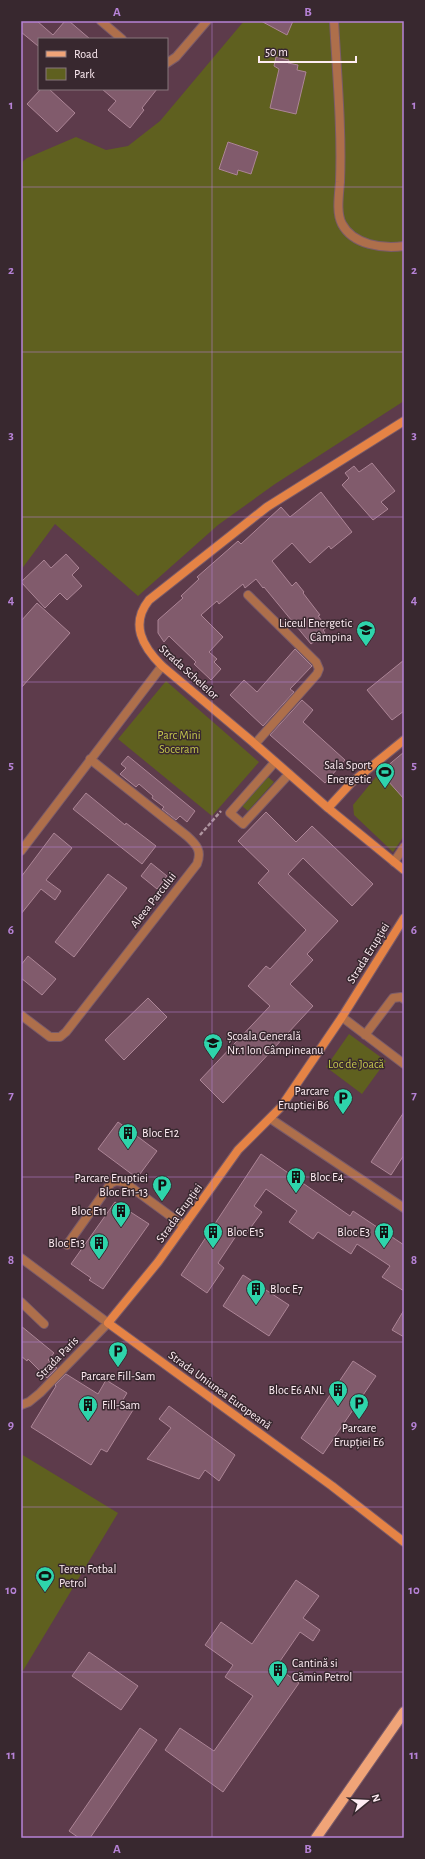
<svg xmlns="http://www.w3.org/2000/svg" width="425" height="1859" viewBox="0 0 425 1859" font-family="'Alegreya Sans',sans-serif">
<rect width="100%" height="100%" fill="#5d3b4b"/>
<path fill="#5f601f" d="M 244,21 L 404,21 L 404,401 L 275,484 L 218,525 L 138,596 L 55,524 L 21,570 L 21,163 L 27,158 L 76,137 L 106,150 L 128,146 L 160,121 Z
M 166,681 L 259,762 L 212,816 L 118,739 Z
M 404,752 L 404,836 L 393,852 L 354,815 L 353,805 L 380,772 Z
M 268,777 L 274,782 L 248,811 L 242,806 Z
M 349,1034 L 386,1061 L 362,1094 L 326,1067 Z
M 21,1454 L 118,1513 L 21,1674 Z"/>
<path fill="#815b6c" stroke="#ac8596" d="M 21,21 L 37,21 L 53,35 L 65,21 L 69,21 L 90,39 L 39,39 L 38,46 L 21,32 Z
M 261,21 L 293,21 L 287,35 Z
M 276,57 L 289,60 L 288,63 L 298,65 L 297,70 L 306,72 L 296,114 L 270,108 L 279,69 L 274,66 Z
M 41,89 L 49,89 L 75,113 L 57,132 L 27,104 Z
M 102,89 L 157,89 L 142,108 L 144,110 L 130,128 L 108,110 L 116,101 Z
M 228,142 L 258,152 L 251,174 L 238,170 L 237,175 L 219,169 Z
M 372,463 L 395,491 L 381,502 L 388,509 L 373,520 L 342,485 L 349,478 L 345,473 L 354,466 L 359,472 Z
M 321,492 L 352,532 L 331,549 L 329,546 L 310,563 L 292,543 L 272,561 L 292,586 L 296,582 L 304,592 L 303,593 L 320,615 L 318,616 L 327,627 L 323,630 L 325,633 L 311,644 L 264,587 L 263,588 L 256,579 L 245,588 L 243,584 L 219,604 L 217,601 L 201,615 L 223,637 L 209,652 L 217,659 L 214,662 L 221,669 L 211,680 L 194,664 L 196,662 L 169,636 L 164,642 L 158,633 L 158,620 L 183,598 L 181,596 L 199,579 L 197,577 L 238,541 L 241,544 L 281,507 L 290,517 Z
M 66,554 L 79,568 L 72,575 L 82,586 L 67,600 L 60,593 L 45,608 L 21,582 L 44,560 L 51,568 Z
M 37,603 L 70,633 L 21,688 L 21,621 Z
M 295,649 L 312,666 L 290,689 L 294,692 L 263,726 L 230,695 L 244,680 L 257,692 Z
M 404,660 L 404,711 L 392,720 L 367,690 Z
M 302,700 L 313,710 L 303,722 L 345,760 L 325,783 L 270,735 Z
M 404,752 L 404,799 L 380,772 Z
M 128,756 L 195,811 L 187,822 L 180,816 L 176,820 L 162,809 L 164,807 L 152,798 L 153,796 L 139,784 L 136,787 L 120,774 L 126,768 L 121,764 Z
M 86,793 L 125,825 L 126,823 L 156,846 L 142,864 L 73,809 Z
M 266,812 L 296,842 L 312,826 L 373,884 L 352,906 L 303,858 L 288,874 L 338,921 L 307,954 L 313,960 L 290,984 L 313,1006 L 223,1103 L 200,1080 L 270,1006 L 248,986 L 266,966 L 270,969 L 306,930 L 258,883 L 269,871 L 238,841 Z
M 54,833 L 72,848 L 46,880 L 61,891 L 55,900 L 41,889 L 21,914 L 21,877 Z
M 151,863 L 167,876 L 157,889 L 141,876 Z
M 108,874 L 127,888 L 74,957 L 55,942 Z
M 28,956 L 56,979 L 42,995 L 21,978 L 21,965 Z
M 148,998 L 167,1017 L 124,1060 L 105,1040 Z
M 404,1112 L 404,1155 L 391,1175 L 371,1162 Z
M 118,1122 L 157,1151 L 137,1178 L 98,1149 Z
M 261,1154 L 350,1216 L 353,1211 L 404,1245 L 404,1291 L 382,1277 L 390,1266 L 357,1244 L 351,1254 L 318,1232 L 313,1239 L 289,1222 L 297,1211 L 266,1189 L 254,1206 L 262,1212 L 246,1234 L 240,1230 L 218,1263 L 224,1268 L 207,1293 L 181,1275 Z
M 115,1202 L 149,1224 L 103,1289 L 89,1280 L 91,1278 L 71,1264 Z
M 243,1275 L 289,1305 L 269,1336 L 223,1306 Z
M 404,1310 L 404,1337 L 392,1330 Z
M 21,1326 L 54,1353 L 48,1360 L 57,1368 L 47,1378 L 28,1359 L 27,1361 L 21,1356 Z
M 353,1361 L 376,1376 L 323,1454 L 301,1438 Z
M 66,1374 L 98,1394 L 106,1380 L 127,1393 L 121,1403 L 133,1410 L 107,1452 L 101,1449 L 91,1465 L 31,1427 L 56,1386 L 55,1385 Z
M 169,1406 L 235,1455 L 219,1481 L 205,1470 L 199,1479 L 147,1459 L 171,1428 L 159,1419 Z
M 296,1580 L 319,1596 L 303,1618 L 320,1630 L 313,1641 L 300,1632 L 276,1667 L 299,1683 L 223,1792 L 165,1750 L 180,1728 L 214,1751 L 253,1696 L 225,1677 L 233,1665 L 205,1645 L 221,1622 L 252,1644 Z
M 89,1652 L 138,1686 L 121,1710 L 72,1676 Z
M 140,1728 L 157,1740 L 90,1838 L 79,1838 L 69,1831 Z"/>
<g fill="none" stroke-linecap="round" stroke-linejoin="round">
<defs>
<path id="lane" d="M 275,762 L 230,813 L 243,824 L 289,774"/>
<path id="street" d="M 101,21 L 122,39
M 334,21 C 337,75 342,128 340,182 C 339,195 336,213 342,224 C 353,245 383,249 404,246
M 167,63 L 176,57 L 207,21
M 248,595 L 316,662 L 319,669 L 317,674 L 255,744
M 21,851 L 162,666
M 394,862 L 404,847
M 21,1015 L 50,1037 L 60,1037 L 66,1032 L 197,864 C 202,851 197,845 187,836 L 90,759
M 342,1017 L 404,1064
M 365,1035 L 393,998 L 401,997 L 404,999
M 271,1119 L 404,1208
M 67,1245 L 111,1183 L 116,1181 L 124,1182 L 184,1226
M 21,1258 L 108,1323 L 40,1393 L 29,1402 L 21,1405
M 21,1302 L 44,1324"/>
<path id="secondary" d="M 404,421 L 267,507 L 149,600 C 130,624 142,646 162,666 L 255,744 L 328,808 L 404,870
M 328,808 L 351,783 L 404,740
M 404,918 L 342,1017 L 281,1107 L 238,1150 L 158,1262 L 108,1323 L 332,1486 L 404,1542"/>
<path id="primary" d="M 316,1838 L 404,1712"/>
</defs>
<use href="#lane" stroke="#7a5b69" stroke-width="10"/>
<use href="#street" stroke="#7a5b69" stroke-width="10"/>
<use href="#secondary" stroke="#7a5b69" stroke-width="10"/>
<use href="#primary" stroke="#7a5b69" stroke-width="12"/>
<path stroke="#af95a0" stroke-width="2.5" stroke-dasharray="4 2" stroke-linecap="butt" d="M 200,835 L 221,811"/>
<use href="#lane" stroke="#ae6f4b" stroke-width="8"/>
<use href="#street" stroke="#ae6f4b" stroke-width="8"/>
<use href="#secondary" stroke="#e58345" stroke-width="8"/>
<use href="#primary" stroke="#f0a478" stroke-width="10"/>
</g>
<path fill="none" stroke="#b682d6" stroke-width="1" stroke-opacity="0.55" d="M 212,21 L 212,1838M 21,187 L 404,187M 21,352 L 404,352M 21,517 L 404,517M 21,682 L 404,682M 21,847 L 404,847M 21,1012 L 404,1012M 21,1177 L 404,1177M 21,1342 L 404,1342M 21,1507 L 404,1507M 21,1672 L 404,1672"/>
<defs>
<symbol id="school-pin" viewBox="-11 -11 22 30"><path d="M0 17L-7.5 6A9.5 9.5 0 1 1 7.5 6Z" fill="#2ed4ab" stroke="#38282f"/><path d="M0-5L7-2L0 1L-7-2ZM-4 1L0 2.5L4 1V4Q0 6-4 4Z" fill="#111"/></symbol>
<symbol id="stadium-pin" viewBox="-11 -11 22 30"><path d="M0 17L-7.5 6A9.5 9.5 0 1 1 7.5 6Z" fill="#2ed4ab" stroke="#38282f"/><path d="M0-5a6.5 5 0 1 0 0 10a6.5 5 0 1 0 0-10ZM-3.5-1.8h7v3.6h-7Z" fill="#111"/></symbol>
<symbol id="parking-pin" viewBox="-11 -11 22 30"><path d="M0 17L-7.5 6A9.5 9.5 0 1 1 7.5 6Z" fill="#2ed4ab" stroke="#38282f"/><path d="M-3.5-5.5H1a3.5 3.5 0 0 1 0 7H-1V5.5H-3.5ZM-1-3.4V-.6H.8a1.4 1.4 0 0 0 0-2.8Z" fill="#111"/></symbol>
<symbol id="building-pin" viewBox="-11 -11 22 30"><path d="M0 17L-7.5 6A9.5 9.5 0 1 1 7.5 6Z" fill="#2ed4ab" stroke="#38282f"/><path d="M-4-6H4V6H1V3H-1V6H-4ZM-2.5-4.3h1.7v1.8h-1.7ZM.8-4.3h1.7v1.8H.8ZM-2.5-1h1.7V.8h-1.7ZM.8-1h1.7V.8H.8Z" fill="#111"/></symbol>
</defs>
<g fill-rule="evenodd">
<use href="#school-pin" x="355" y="619" width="22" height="30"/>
<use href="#stadium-pin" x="374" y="761" width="22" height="30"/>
<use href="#school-pin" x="202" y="1032" width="22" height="30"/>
<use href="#parking-pin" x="332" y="1087" width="22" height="30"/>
<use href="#building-pin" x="117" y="1122" width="22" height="30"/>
<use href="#building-pin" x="285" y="1166" width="22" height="30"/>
<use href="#parking-pin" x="151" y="1174" width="22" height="30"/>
<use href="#building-pin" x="110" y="1200" width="22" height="30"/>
<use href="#building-pin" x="202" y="1221" width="22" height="30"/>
<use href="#building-pin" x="373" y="1221" width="22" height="30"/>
<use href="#building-pin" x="88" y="1232" width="22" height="30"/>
<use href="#building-pin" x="245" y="1278" width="22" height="30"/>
<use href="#parking-pin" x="107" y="1340" width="22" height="30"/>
<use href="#building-pin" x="327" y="1379" width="22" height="30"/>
<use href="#parking-pin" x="348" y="1392" width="22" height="30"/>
<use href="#building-pin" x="77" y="1394" width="22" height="30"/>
<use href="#stadium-pin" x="34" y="1565" width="22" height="30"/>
<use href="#building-pin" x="267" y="1659" width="22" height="30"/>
</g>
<g text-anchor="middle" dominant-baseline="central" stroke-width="3" stroke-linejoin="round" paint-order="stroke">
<g font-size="12" fill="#feecf3" stroke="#38282f" text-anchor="end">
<text x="352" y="623">Liceul Energetic<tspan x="352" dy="14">Câmpina</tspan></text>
<text x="371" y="765">Sala Sport<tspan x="371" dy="14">Energetic</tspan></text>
<text x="227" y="1036" text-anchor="start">Școala Generală<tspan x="227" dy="14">Nr.1 Ion Câmpineanu</tspan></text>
<text x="329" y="1091">Parcare<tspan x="329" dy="14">Eruptiei B6</tspan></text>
<text x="142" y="1133" text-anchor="start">Bloc E12</text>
<text x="310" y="1177" text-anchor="start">Bloc E4</text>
<text x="148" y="1178">Parcare Eruptiei<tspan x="148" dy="14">Bloc E11-13</tspan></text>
<text x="107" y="1211">Bloc E11</text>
<text x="227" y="1232" text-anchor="start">Bloc E15</text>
<text x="370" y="1232">Bloc E3</text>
<text x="85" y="1243">Bloc E13</text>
<text x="270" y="1289" text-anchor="start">Bloc E7</text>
<text x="118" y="1376" text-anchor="middle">Parcare Fill-Sam</text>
<text x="324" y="1390">Bloc E6 ANL</text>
<text x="102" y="1405" text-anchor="start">Fill-Sam</text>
<text x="359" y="1428" text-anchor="middle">Parcare<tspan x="359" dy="14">Erupției E6</tspan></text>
<text x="59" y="1569" text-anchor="start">Teren Fotbal<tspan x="59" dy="14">Petrol</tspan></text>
<text x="292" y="1663" text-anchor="start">Cantină si<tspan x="292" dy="14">Cămin Petrol</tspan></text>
</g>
<g font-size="12" fill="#feecf3" stroke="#38282f">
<text transform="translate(189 672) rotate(42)">Strada Schelelor</text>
<text transform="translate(153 900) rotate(-52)">Aleea Parcului</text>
<text transform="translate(368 953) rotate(-58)">Strada Erupției</text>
<text transform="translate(179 1213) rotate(-54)">Strada Erupției</text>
<text transform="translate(57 1358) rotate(-46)">Strada Paris</text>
<text transform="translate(220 1390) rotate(36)">Strada Uniunea Europeană</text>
</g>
<g font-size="12" fill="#c3c64b" stroke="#38282f">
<text x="179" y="735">Parc Mini<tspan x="179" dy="14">Soceram</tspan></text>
<text x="356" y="1064">Loc de Joacă</text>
</g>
</g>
<rect width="425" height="1859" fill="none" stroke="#38282f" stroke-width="44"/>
<rect x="38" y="38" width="130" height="52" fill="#38282f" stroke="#87767d"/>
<rect x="46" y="51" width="20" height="6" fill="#f0a478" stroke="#87767d"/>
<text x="74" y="58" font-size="12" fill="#feecf3">Road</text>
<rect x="46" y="68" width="20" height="12" fill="#5f601f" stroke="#87767d"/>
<text x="74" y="78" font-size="12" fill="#feecf3">Park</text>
<g transform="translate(367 1801) rotate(72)" stroke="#38282f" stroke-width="3" paint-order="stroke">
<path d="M0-3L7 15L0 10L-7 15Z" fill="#feecf3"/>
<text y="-6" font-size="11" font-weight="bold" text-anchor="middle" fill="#feecf3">N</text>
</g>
<path d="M259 56v6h97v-6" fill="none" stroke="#feecf3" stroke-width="2"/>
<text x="265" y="56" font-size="12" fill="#feecf3" stroke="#38282f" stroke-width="3" paint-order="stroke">50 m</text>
<rect x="22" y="22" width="381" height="1815" fill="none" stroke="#b682d6" stroke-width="1.5"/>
<g font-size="13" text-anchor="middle" font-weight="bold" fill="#b682d6">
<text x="117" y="16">A</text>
<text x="308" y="16">B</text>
<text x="11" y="109">1</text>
<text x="414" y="109">1</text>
<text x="11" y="274">2</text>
<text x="414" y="274">2</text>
<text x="11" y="439">3</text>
<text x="414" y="439">3</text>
<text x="11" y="604">4</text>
<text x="414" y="604">4</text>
<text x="11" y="769">5</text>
<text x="414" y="769">5</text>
<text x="11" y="934">6</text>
<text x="414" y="934">6</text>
<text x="11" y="1099">7</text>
<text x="414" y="1099">7</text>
<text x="11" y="1264">8</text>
<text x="414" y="1264">8</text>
<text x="11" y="1429">9</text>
<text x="414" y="1429">9</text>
<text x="11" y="1594">10</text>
<text x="414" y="1594">10</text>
<text x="11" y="1759">11</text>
<text x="414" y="1759">11</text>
<text x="117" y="1853">A</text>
<text x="308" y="1853">B</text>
</g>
</svg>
